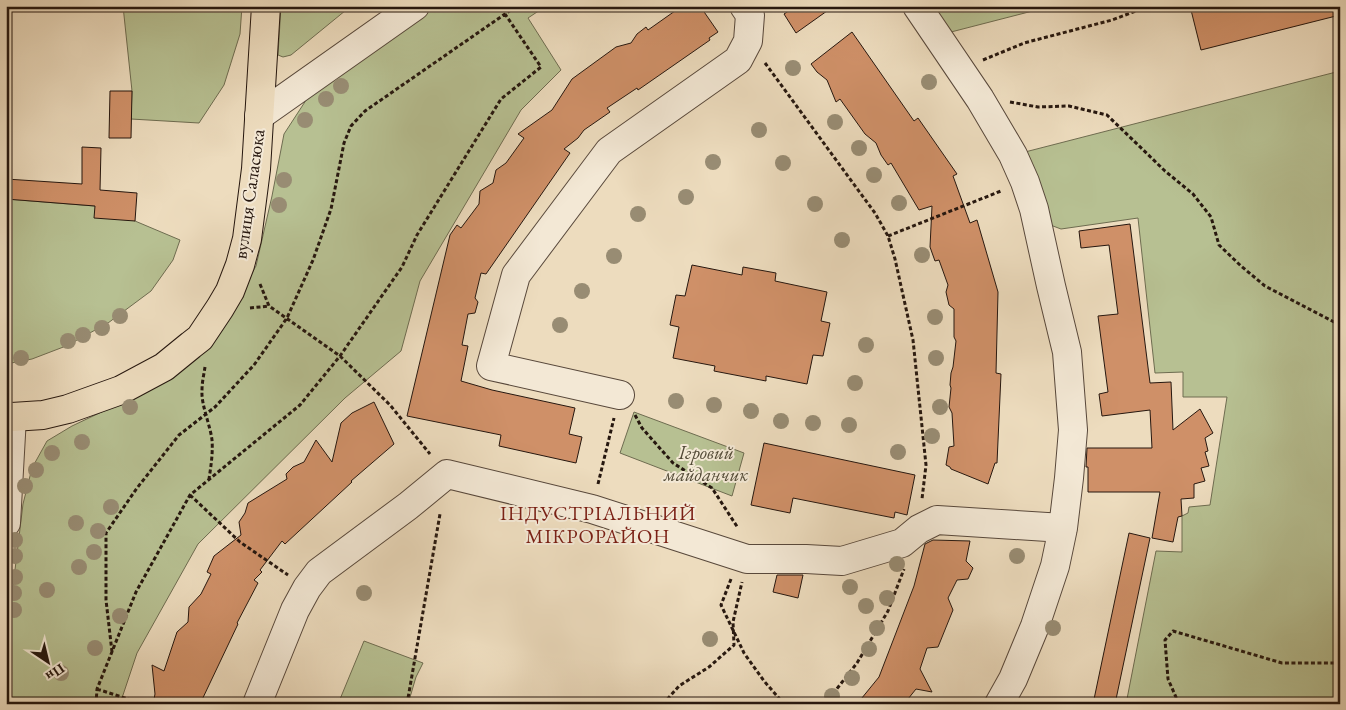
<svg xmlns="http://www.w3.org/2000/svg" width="1346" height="710" viewBox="0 0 1346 710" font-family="'EB Garamond',serif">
<rect width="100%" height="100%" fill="#eddcbe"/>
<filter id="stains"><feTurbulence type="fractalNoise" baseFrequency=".004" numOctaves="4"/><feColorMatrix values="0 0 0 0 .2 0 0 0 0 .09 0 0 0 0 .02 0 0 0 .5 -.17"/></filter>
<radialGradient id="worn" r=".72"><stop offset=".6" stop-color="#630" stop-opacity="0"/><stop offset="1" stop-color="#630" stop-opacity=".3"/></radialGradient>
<path fill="#b7c092" stroke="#6e6c50" d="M 123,6 L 242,6 L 240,34 L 224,85 L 199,123 L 131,119 L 132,91 Z
M 281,6 L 351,6 L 291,55 L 283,57 L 278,55 Z
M 427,6 L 546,6 L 528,18 L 561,70 L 521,110 L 420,281 L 401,351 L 345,398 L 198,544 L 137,653 L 120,704 L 6,704 L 6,644 L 23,504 L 32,468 L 47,441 L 72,426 L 150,389 L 198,357 L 232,307 L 256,266 L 272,196 L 284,134 L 312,91 Z
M 932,6 L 1052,6 L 951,32 Z
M 1340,71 L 1340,704 L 1126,704 L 1156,551 L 1182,552 L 1182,516 L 1188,513 L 1189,507 L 1210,505 L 1227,397 L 1183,397 L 1183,372 L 1155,373 L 1138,218 L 1061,229 L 1045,223 L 1025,152 Z
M 6,199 L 95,206 L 135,221 L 180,240 L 173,260 L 151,291 L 108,323 L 66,346 L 32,359 L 6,364 Z
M 634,412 L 744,453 L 732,496 L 620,453 Z
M 364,641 L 423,663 L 416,677 L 408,704 L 338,704 Z"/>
<path fill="#cf9068" stroke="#26170f" d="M 682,6 L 700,6 L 718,32 L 709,38 L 710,40 L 638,90 L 637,88 L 607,108 L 610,112 L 584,130 L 578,138 L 564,149 L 570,153 L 486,274 L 481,273 L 475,298 L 478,302 L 475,313 L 468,314 L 462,345 L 468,346 L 461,381 L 492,390 L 575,408 L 569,434 L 582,437 L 576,463 L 499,446 L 501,435 L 407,416 L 450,235 L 457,225 L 461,228 L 479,204 L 480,191 L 493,183 L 496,170 L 506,163 L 524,138 L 518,134 L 552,110 L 572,79 L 616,47 L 631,43 L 637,34 L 646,27 L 648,30 Z
M 796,6 L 834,6 L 796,33 L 784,14 Z
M 1190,6 L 1340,6 L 1340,15 L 1201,50 Z
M 852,32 L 914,121 L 918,118 L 957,174 L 953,176 L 970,223 L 977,220 L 998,292 L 996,373 L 1001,374 L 997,463 L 995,463 L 988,484 L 951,469 L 950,467 L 946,465 L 949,447 L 954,446 L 952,413 L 949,407 L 951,388 L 950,385 L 951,373 L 953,367 L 956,341 L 954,337 L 954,309 L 949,305 L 946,292 L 948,285 L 939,260 L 935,261 L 930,247 L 932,206 L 919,210 L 891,163 L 888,165 L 881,155 L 876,143 L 865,134 L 840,99 L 836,102 L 827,80 L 817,72 L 811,64 Z
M 110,91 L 132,91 L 131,138 L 109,138 Z
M 82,147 L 101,148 L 100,190 L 137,193 L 135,221 L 94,218 L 95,206 L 6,199 L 6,179 L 82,184 Z
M 1130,224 L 1150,383 L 1171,382 L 1173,430 L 1200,409 L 1213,433 L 1205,438 L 1208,451 L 1205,452 L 1209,466 L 1201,468 L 1205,481 L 1194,484 L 1194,498 L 1181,499 L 1182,516 L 1178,517 L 1173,542 L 1152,538 L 1160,492 L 1088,492 L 1088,467 L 1086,467 L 1087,448 L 1152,448 L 1150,410 L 1102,416 L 1099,394 L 1108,392 L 1098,316 L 1118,314 L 1109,245 L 1081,248 L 1079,231 Z
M 692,265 L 742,275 L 743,267 L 776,273 L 775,281 L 827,292 L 821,321 L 830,323 L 823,356 L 813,355 L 807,384 L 766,376 L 766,381 L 714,371 L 715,366 L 673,358 L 679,327 L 670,325 L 676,295 L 685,296 Z
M 374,402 L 394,444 L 351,481 L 352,482 L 285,544 L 282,541 L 260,570 L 262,572 L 254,580 L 258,583 L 237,623 L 238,624 L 200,704 L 153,704 L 155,694 L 152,665 L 164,671 L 177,632 L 188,622 L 189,607 L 201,594 L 211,574 L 207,572 L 214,556 L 241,535 L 239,522 L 245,513 L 248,503 L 287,479 L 286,474 L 293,467 L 304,462 L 316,440 L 332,462 L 341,423 L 352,413 Z
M 764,443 L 915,475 L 907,515 L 895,512 L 894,518 L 793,498 L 790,513 L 751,505 Z
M 1129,533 L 1150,538 L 1115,704 L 1093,704 Z
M 933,540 L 970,541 L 966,561 L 973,568 L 968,579 L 957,580 L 948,598 L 953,610 L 938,647 L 927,648 L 920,669 L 932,692 L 916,689 L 904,704 L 857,704 L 879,677 L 914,586 L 925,544 Z
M 777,575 L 803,575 L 798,598 L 773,592 Z"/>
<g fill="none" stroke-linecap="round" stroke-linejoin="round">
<defs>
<path id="minor" d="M 917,6 L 980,99 L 1013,155 L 1025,182 L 1034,209 L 1051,286 L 1067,352 L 1073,430 L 1069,478 L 1063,528 L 1055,566 L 1035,626 L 1013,679 L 999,704
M 259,116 L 415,6
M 620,395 L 491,366 L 516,275 L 609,151 L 738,60 L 748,41 L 750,15 L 744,6
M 6,523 L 12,417
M 257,704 L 295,610 L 307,588 L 319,572 L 408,506 L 447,474 L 592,509 L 747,559 L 806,559 L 842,561 L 902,543 L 919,529 L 937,520 L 1063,528"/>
<path id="major" d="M 6,416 L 12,417 L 43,415 L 68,409 L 121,390 L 164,367 L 191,345 L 200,338 L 220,308 L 230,291 L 240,265 L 247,239 L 256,169 L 266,6"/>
</defs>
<use href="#minor" stroke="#58483b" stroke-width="30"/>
<use href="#major" stroke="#26170f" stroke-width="30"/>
<path stroke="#26170f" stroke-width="3" stroke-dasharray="4 2.5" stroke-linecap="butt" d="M 983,60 L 1024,43 L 1112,20 L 1149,6
M 765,63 L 875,213 L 888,236 L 895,259 L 913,340 L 926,465 L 922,499
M 1010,102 L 1038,107 L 1069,106 L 1107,115 L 1165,171 L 1193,194 L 1211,217 L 1219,245 L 1241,266 L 1265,286 L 1340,325
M 888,236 L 1001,191
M 260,284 L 269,306 L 340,356 L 390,405 L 430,454
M 250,308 L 269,306
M 205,367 C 204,374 202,382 202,390 C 201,405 210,424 212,440 C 213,453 211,466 209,479
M 635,415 L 642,428 L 673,463 L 712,488 L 738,528
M 598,484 L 614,418
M 190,495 L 240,542 L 288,575
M 731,579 L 721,605 L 744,653 L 764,681 L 784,704
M 112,652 L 106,600 L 106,533 L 137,488 L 179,435 L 215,407 L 254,365 L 287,318 L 313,260 L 331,209 L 344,143 L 351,126 L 365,111 L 505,14
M 97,689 L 143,704
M 96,704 L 97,689 L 136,592 L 190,495 L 300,405 L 340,356 L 402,267 L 417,235 L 501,99 L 541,67 L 505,14 L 517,6
M 407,704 L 440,514
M 663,704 L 679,686 L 709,667 L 734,645 L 733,622 L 742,582
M 825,704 L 857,663 L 888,611 L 904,569
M 1179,704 L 1168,679 L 1165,640 L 1173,631 L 1282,663 L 1340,663"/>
<use href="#minor" stroke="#f3e8d5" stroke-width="28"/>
<use href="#major" stroke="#eddcbe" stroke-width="28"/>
</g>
<g fill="#988c73">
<circle cx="793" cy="68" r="8"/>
<circle cx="929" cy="82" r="8"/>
<circle cx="341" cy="86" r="8"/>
<circle cx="326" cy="99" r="8"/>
<circle cx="305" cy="120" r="8"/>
<circle cx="835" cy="122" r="8"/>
<circle cx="759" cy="130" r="8"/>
<circle cx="859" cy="148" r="8"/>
<circle cx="713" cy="162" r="8"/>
<circle cx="783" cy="163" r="8"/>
<circle cx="874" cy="175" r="8"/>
<circle cx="284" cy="180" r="8"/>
<circle cx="686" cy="197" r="8"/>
<circle cx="899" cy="203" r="8"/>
<circle cx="815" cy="204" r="8"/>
<circle cx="279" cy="205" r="8"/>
<circle cx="638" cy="214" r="8"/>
<circle cx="842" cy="240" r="8"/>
<circle cx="922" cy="255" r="8"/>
<circle cx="614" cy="256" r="8"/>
<circle cx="582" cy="291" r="8"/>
<circle cx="120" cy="316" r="8"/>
<circle cx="935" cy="317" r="8"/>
<circle cx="560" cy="325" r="8"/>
<circle cx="102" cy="328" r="8"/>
<circle cx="83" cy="335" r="8"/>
<circle cx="68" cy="341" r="8"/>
<circle cx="866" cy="345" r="8"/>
<circle cx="21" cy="358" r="8"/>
<circle cx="936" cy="358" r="8"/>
<circle cx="855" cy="383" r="8"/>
<circle cx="676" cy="401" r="8"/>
<circle cx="714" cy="405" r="8"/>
<circle cx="130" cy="407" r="8"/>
<circle cx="940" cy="407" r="8"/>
<circle cx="751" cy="411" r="8"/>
<circle cx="781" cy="421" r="8"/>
<circle cx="813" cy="423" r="8"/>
<circle cx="849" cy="425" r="8"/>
<circle cx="932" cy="436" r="8"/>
<circle cx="82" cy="442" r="8"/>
<circle cx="898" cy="452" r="8"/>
<circle cx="52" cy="453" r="8"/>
<circle cx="36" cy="470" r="8"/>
<circle cx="25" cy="486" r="8"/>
<circle cx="111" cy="507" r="8"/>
<circle cx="76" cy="523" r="8"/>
<circle cx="98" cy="531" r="8"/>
<circle cx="15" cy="540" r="8"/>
<circle cx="94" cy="552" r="8"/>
<circle cx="15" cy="556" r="8"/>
<circle cx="1017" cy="556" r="8"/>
<circle cx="897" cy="564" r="8"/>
<circle cx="79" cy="567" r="8"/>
<circle cx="15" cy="577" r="8"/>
<circle cx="850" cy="587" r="8"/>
<circle cx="47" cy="590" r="8"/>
<circle cx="14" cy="593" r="8"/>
<circle cx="364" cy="593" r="8"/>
<circle cx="887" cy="598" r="8"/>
<circle cx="866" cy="606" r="8"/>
<circle cx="14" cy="610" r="8"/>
<circle cx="120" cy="616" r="8"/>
<circle cx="877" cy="628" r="8"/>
<circle cx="1053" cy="628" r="8"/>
<circle cx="710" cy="639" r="8"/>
<circle cx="95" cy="648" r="8"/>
<circle cx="869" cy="649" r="8"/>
<circle cx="61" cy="673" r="8"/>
<circle cx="852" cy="678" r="8"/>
<circle cx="832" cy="696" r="8"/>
</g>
<g text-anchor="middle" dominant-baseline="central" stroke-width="4" stroke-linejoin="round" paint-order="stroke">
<g font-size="19" fill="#26170f" stroke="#f3e8d5">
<text transform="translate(249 194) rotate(-82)">вулиця Саласюка</text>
</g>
<g font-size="19" font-style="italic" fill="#524a36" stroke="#f3e8d5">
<text x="706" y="452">Ігровий<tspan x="706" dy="22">майданчик</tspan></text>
</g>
<g font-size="20" letter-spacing="1" fill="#7a1f14" stroke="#f3e8d5">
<text x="598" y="513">ІНДУСТРІАЛЬНИЙ<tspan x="598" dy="23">МІКРОРАЙОН</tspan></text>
</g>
</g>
<rect width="1346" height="710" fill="none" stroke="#eddcbe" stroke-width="25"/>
<rect x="8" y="8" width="1331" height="695" fill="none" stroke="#26170f" stroke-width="2.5"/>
<rect x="12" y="12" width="1321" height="685" fill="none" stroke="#26170f"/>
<g transform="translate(48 662) rotate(145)" stroke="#f3e8d5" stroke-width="4" paint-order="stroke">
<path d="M0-4L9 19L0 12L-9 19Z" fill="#26170f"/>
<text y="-8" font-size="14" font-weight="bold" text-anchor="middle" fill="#26170f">Пн</text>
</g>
<rect width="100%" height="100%" filter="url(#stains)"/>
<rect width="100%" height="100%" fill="url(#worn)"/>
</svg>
